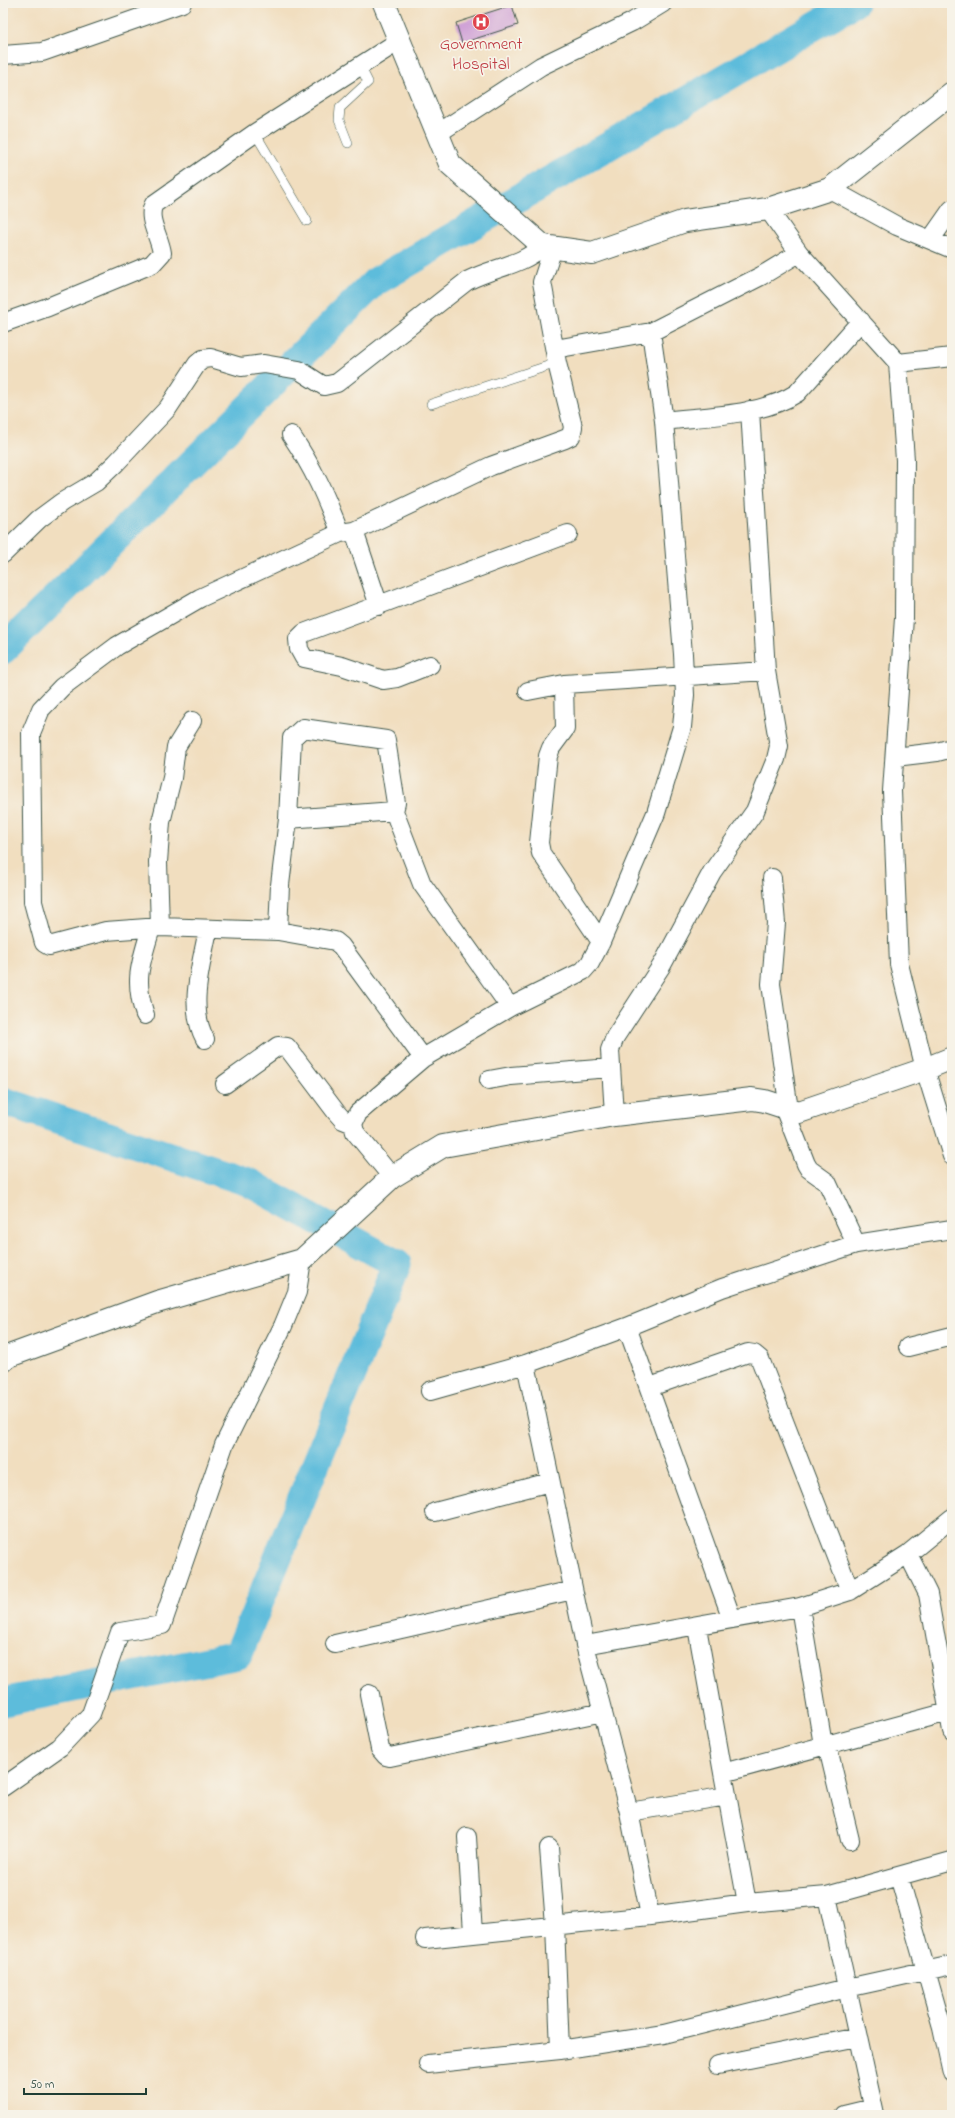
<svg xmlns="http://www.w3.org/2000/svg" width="955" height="2118" viewBox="0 0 955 2118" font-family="'Indie Flower',sans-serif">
<rect width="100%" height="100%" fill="#f7f3e8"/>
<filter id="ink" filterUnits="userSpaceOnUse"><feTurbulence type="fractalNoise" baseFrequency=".025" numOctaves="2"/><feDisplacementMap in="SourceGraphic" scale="8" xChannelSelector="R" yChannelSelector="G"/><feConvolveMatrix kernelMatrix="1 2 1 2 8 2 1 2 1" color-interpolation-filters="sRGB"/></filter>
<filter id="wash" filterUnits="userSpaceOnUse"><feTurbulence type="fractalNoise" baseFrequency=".012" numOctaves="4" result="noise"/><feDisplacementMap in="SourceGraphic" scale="16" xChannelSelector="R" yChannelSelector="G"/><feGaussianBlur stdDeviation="0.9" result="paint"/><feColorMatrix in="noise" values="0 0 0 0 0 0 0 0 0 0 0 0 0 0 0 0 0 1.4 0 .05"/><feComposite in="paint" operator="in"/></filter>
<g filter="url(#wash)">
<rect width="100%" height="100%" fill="#f1debf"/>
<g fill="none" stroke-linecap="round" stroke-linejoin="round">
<path stroke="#5dbcdb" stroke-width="29" d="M 3,650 L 375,282 L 854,3
M 3,1101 L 248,1182 L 397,1264 L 238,1655 L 3,1702"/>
</g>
<g id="blocks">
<path fill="#cfa0d6" d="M 512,5 L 518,25 L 462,43 L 456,23 Z"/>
</g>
</g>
<g filter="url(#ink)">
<use href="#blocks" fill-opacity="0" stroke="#3e5549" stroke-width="1"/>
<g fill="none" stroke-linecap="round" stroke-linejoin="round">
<defs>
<path id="lane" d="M 255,133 L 307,221
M 348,143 L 339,120 L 340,108 L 368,82 L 360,66
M 431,404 L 557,363"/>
<path id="street" d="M 3,55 L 42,52 L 182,3
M 437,134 L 541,66 L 632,22 L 663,3
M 830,189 L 897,226 L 952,249
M 768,209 L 799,253 L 898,363 L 905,460 L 904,618 L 892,791 L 899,964 L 925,1069 L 952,1156
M 931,239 L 952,209
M 3,323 L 48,307 L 152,264 L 162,253 C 160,237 146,218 154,204 L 255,133 L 399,41
M 555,349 L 651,332 L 761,276 L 799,253
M 898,363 L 952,357
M 664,421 C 705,416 761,416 797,393 L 861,321
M 291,435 C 314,469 325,495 340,533
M 354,531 L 379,606
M 3,554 L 39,519 L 62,502 L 96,482 L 116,463 L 168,408 L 197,364 L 203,359 L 211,358 L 241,367 L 264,364 L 299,370 L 324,386 L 337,383 L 467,281 C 494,267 521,266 543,246
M 430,665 L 397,678 L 383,680 L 342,666 L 304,658 L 299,649 L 298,639 L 304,633 L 568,534
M 564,684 L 565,729 L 551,748 L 548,756 L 539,843 L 541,853 L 601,942
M 528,691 L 564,684 L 766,671
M 895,757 L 937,752 L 952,748
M 288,819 L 394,811
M 772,878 L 776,923 L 771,984 L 789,1110
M 160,927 L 158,862 L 161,822 L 172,778 L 176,747 L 192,721
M 278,931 L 280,885 L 288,819 L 292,738 L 303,728 L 386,740 L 396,803 L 394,811 L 422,884 L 510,1007
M 145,1015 C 133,979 141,963 151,928
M 205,1039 C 187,1006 202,964 208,929
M 423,1058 L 341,946 L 335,941 L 278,931 L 160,927 L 106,931 L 49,946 L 44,943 L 33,902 L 31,733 L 41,709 L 62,687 L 117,646 L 200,598 L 340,533 L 354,531 L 491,466 L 565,439 L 571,436 L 573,427 L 557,363 L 542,282 L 553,248
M 489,1080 L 511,1076 L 610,1068
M 225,1084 L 278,1046 L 287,1047 L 336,1112 L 343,1120 L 353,1124
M 784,1108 L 806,1164 L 809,1169 L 827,1182 L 856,1244
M 614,1115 L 610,1050 L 615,1037 L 662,965 L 712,872 L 755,811 L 776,759 L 779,746 L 766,671 L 750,410
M 392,1177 L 355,1132 L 353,1124 L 358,1113 L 423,1058 L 510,1007 L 583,971 L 590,963 L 601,942 L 656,813 L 682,727 L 685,695 L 683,654 L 664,421 L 651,332
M 627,1327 L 732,1619
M 908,1347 L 952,1336
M 526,1364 L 585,1645 L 629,1812 L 650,1916
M 650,1387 L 748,1353 L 754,1354 L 760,1359 L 850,1591
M 430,1391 L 526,1364 L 627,1327 L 722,1288 L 856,1244 L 952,1229
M 435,1512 L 550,1482
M 908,1554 L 928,1594 L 952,1731
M 800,1607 L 823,1745
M 697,1627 L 723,1773 L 952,1711
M 335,1644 L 573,1590
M 585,1645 L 800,1607 L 850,1591 L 908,1554 L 952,1518
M 369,1694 L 380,1749 L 386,1756 L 390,1757 L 603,1712
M 827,1744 L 850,1840
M 723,1773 L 747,1903
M 3,1787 L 60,1747 L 91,1714 L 120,1632 L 162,1625 L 224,1445 L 283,1326 L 297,1292 L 302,1260
M 629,1812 L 727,1796
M 467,1837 L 473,1933
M 549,1848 L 555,1925 L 560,2050
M 899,1876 L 942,2027 L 952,2073
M 827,1896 L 875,2115
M 425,1939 L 650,1916 L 747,1903 L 827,1896 L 952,1861
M 428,2064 L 560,2050 L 664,2034 L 847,1988 L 952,1965
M 718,2065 L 858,2037
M 844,2115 L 873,2108"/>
<path id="secondary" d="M 3,1361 L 9,1356 L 157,1302 L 302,1260 L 392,1177 L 443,1146 L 614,1115 L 752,1099 L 765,1101 L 799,1112 L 925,1069 L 952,1058"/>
<path id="primary" d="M 384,3 L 450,164 L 543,246 L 592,253 L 685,221 L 768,209 L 830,189 L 952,93"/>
</defs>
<use href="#lane" stroke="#3e5549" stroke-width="10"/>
<use href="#street" stroke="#3e5549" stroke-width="20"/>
<use href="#secondary" stroke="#3e5549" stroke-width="24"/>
<use href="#primary" stroke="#3e5549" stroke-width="24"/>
<use href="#lane" stroke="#fff" stroke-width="9"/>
<use href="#street" stroke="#fff" stroke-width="18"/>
<use href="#secondary" stroke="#fff" stroke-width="22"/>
<use href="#primary" stroke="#fff" stroke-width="22"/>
</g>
</g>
<defs>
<symbol id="hospital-disc" viewBox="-11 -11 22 22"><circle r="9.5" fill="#e0444e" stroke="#f7f3e8"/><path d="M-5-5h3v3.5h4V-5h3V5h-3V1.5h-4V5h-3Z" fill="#fff"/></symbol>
</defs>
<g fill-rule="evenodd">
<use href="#hospital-disc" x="471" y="12" width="20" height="20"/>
</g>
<g text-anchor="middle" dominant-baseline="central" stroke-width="3.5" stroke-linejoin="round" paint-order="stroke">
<g font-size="17" fill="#be3a42" stroke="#f7f3e8">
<text x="481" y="44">Government<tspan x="481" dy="20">Hospital</tspan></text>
</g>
</g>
<rect width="955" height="2118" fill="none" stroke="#f7f3e8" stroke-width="16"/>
<path d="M24 2088v6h122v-6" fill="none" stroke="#1f3d34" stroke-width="2"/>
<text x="30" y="2088" font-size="12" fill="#1f3d34" stroke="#f7f3e8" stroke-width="3" paint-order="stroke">50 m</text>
</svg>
